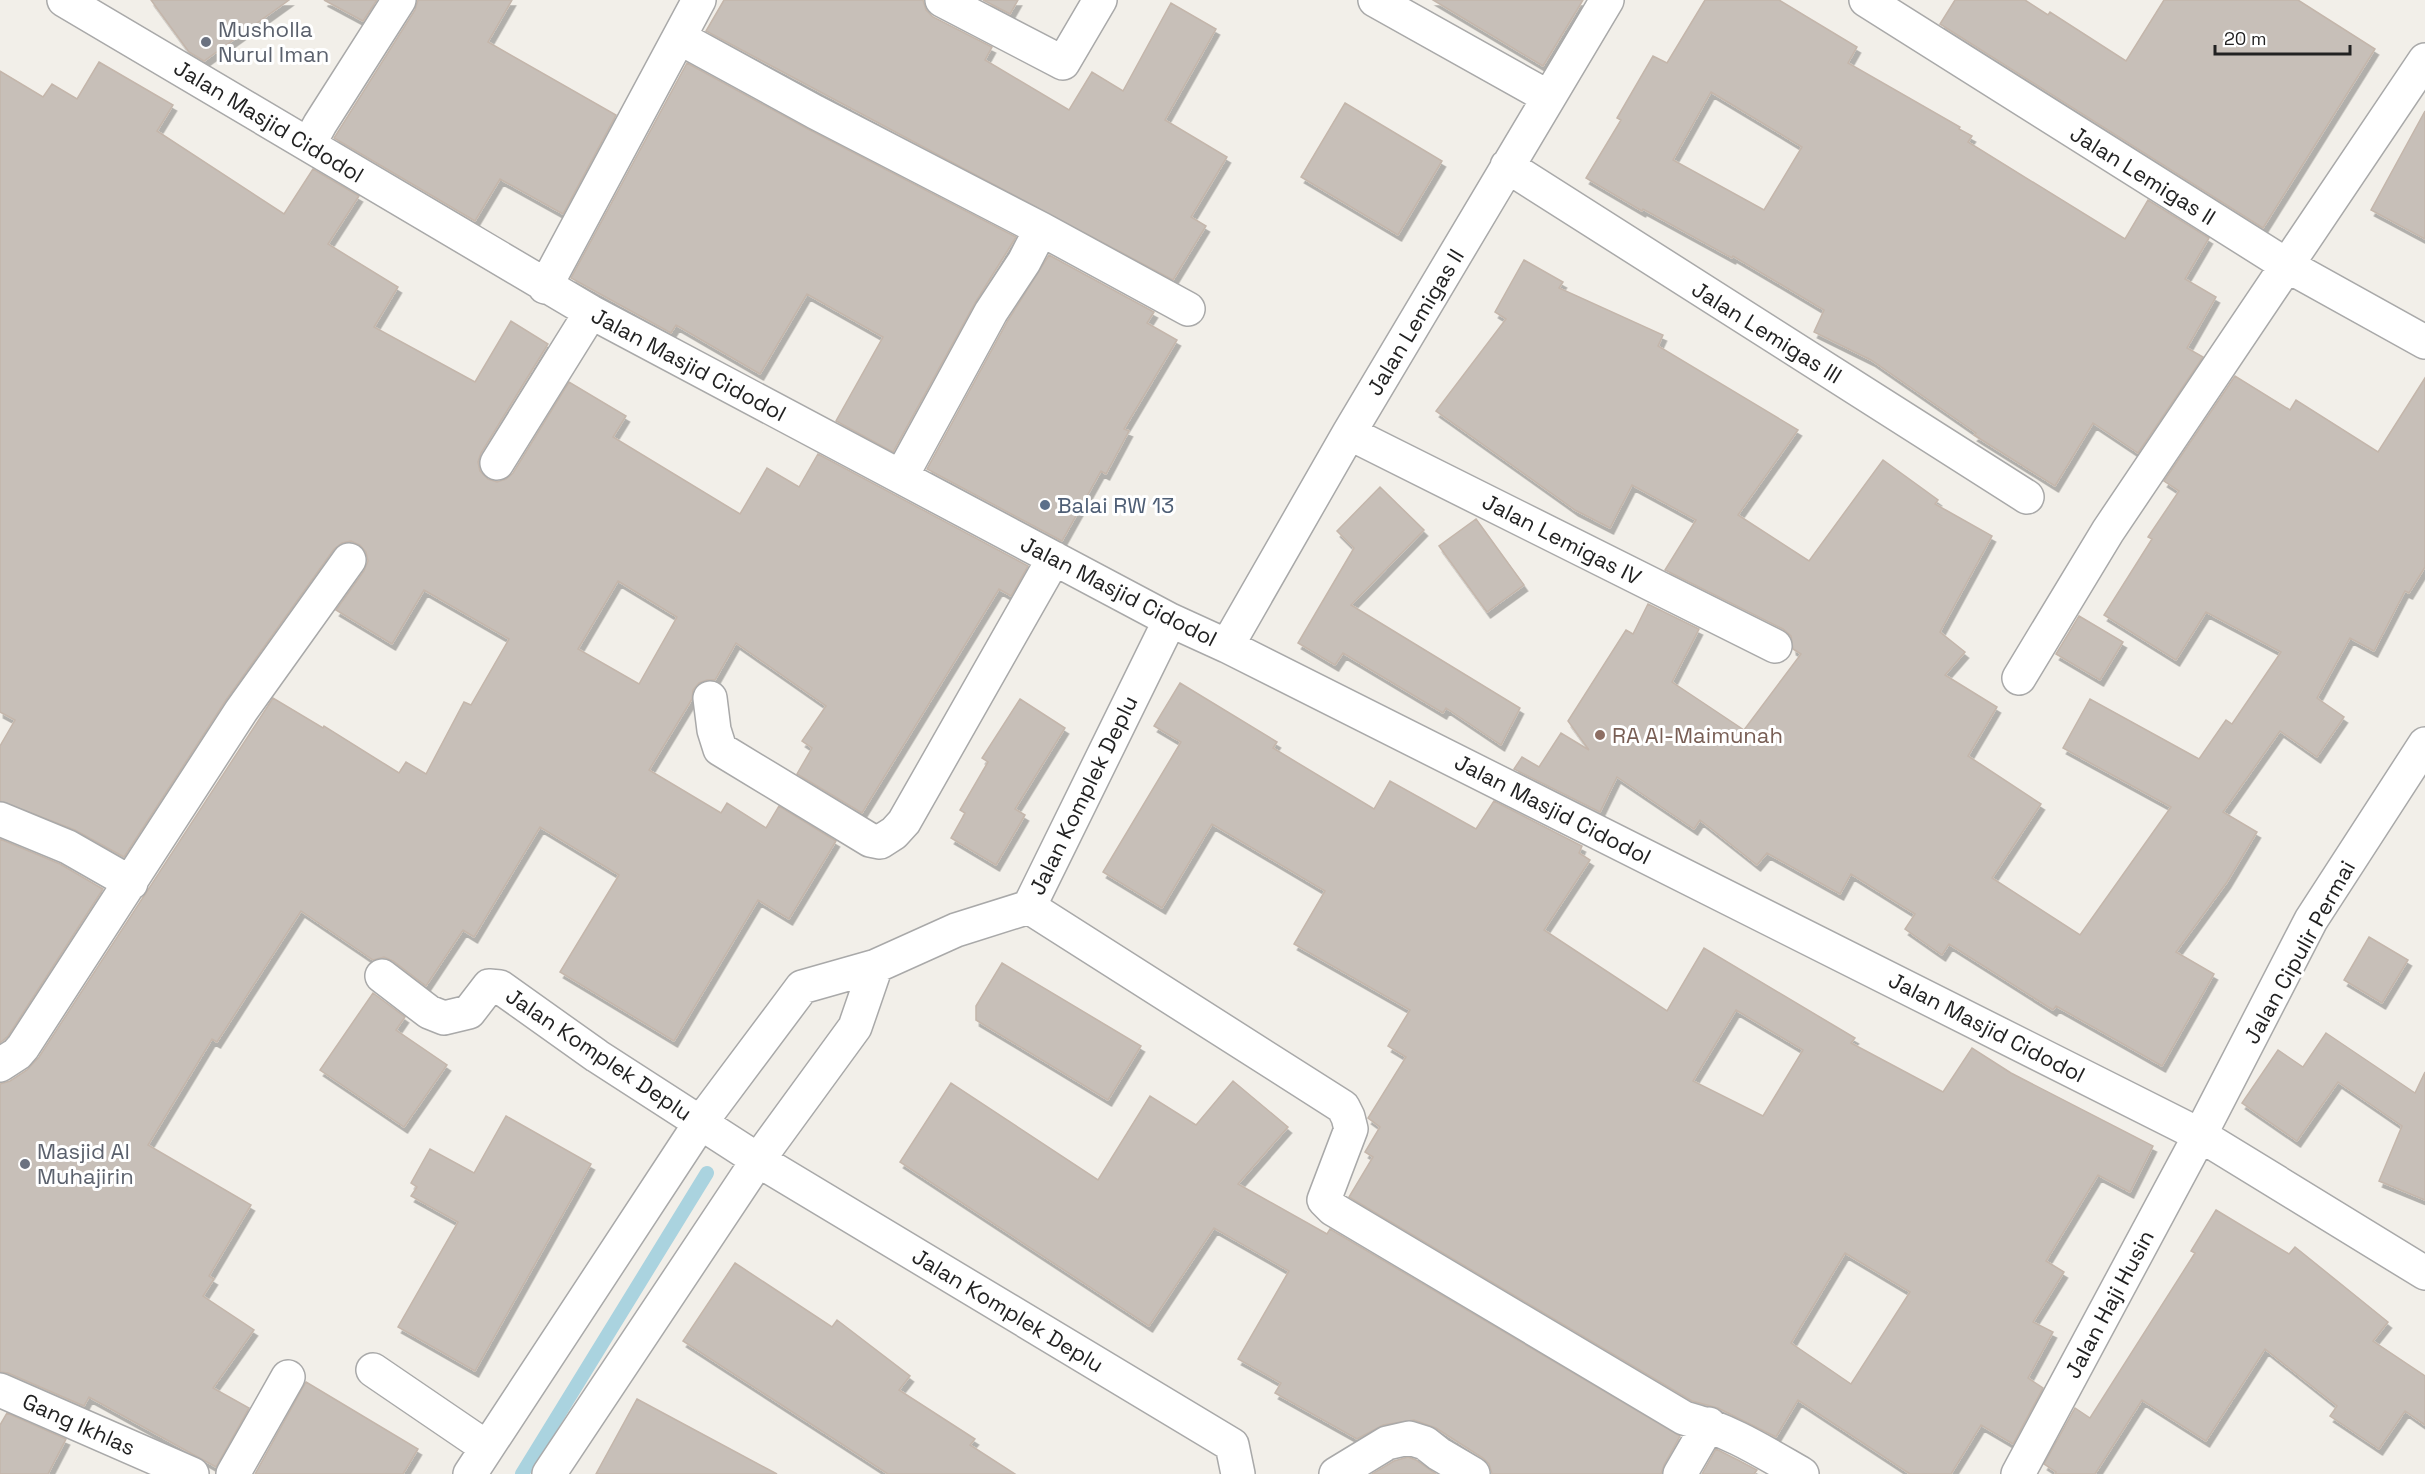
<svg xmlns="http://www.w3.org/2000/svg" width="2425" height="1474" viewBox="0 0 2425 1474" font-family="'Space Grotesk',sans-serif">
<defs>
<filter id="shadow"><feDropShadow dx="3.5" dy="6" stdDeviation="0" flood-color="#0004"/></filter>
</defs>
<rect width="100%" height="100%" fill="#f2efe9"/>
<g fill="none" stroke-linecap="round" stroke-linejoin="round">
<path stroke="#aad3df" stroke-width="14" d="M 522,1474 L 707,1173"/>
</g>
<path fill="#c7bfb8" stroke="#c4b6ab" stroke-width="1.5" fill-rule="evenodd" filter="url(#shadow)" d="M 151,0 L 289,0 L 204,61 L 189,52 Z
M 324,0 L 377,0 L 363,21 Z
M 418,0 L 512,0 L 488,42 L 616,115 L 563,214 L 500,179 L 475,221 L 334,138 L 415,10 Z
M 724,0 L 923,0 L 926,10 L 933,17 L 992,47 L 985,60 L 1069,110 L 1092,72 L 1123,91 L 1171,3 L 1216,29 L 1165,120 L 1227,157 L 1191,217 L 1206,226 L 1173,280 L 706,31 Z
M 983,0 L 1018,0 L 1010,14 Z
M 1433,0 L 1583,0 L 1543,66 Z
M 1705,0 L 1779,0 L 1857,47 L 1848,63 L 1960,127 L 1959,129 L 1972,136 L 1968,142 L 2125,239 L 2148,200 L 2209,238 L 2185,279 L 2216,297 L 2187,348 L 2203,357 L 2138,453 L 2093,423 L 2055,486 L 1974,435 L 1976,433 L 1871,360 L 1814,332 L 1824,310 L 1733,256 L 1732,258 L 1643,209 L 1642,211 L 1586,178 L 1621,120 L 1617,118 L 1653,56 L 1667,63 ZM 1711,92 L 1802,147 L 1764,210 L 1673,160 Z
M 1955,0 L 2025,0 L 2048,15 L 2050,12 L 2126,61 L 2164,0 L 2298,0 L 2375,49 L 2263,228 L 1940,24 Z
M 99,62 L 173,105 L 157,131 L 284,214 L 313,169 L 359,196 L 328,244 L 398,287 L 374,327 L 475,382 L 511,321 L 548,344 L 481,453 L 478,462 L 480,471 L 488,479 L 497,482 L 506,479 L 513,473 L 569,382 L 626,416 L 613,437 L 740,514 L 767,468 L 799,487 L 818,454 L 1028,566 L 1011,596 L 999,589 L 862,813 L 797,774 L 812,748 L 802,741 L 826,706 L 736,643 L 715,680 L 707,680 L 699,683 L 693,690 L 692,699 L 649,770 L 721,813 L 727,803 L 766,828 L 779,806 L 836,841 L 789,919 L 758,900 L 674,1041 L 560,972 L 619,875 L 540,827 L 474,937 L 463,930 L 426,986 L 393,961 L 384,957 L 373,960 L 301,911 L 217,1042 L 212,1039 L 148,1145 L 251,1205 L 209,1276 L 214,1279 L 203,1296 L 254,1330 L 213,1388 L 249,1408 L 216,1467 L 89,1397 L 84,1406 L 8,1373 L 0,1372 L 0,1084 L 10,1081 L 27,1070 L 39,1057 L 273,698 L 323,728 L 324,726 L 399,773 L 406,762 L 426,774 L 464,702 L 471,705 L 509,639 L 424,590 L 392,644 L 336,610 L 364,571 L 368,561 L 366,552 L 360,545 L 351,541 L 342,543 L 334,549 L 226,700 L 124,857 L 75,830 L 0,801 L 0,746 L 15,720 L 0,712 L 0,71 L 43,97 L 52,84 L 77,99 ZM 618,581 L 677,617 L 639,684 L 578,649 Z
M 687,63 L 806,128 L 1016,237 L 975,303 L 893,452 L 836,421 L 883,337 L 807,294 L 760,374 L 676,325 L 671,333 L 571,278 Z
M 1345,103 L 1442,161 L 1398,235 L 1301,177 Z
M 2425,111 L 2425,239 L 2371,210 Z
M 1049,255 L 1154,312 L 1147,323 L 1177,340 L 1124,429 L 1129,431 L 1106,474 L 1101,471 L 1062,541 L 927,469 L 1007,322 Z
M 1524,260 L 1563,282 L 1559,288 L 1663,335 L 1658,346 L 1798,430 L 1738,515 L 1809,561 L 1883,460 L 1938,500 L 1935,504 L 1992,536 L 1940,632 L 1965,652 L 1945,675 L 1997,707 L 1968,756 L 2041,804 L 1992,878 L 2080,935 L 2171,807 L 2063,748 L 2090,699 L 2199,759 L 2226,720 L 2232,724 L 2281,652 L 2206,612 L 2176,660 L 2104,615 L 2152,539 L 2148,537 L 2179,491 L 2164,481 L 2235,376 L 2290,410 L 2296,400 L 2378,452 L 2425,378 L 2425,567 L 2409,593 L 2405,591 L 2374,651 L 2350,638 L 2317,698 L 2344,717 L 2317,757 L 2280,731 L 2223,812 L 2257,832 L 2227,882 L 2176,952 L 2214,974 L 2162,1066 L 2056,1006 L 2053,1010 L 1949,944 L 1942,955 L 1905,929 L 1915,914 L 1851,874 L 1840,894 L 1767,853 L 1757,865 L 1700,820 L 1694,829 L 1617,777 L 1600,812 L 1514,769 L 1522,757 L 1539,767 L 1561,733 L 1589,750 L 1568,721 L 1626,630 L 1633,634 L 1648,604 L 1699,629 L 1672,682 L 1744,730 L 1801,654 L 1793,649 L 1791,636 L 1783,629 L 1665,570 L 1696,520 L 1632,485 L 1610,528 L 1575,510 L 1436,411 L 1506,319 L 1495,312 Z
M 1380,487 L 1424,530 L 1351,605 L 1520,708 L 1501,745 L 1446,708 L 1443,713 L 1343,653 L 1335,665 L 1298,643 L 1354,548 L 1337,531 Z
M 1476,519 L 1524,585 L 1487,612 L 1439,546 Z
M 2079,616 L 2123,642 L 2100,680 L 2056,654 Z
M 1180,683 L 1277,742 L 1273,748 L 1374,809 L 1390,781 L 1476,829 L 1494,801 L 1582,846 L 1579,853 L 1590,860 L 1544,930 L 1667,1011 L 1704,948 L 1855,1038 L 1851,1043 L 1943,1092 L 1972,1048 L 2011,1073 L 2153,1146 L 2130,1192 L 2098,1175 L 2046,1261 L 2064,1272 L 2033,1322 L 2053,1332 L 2028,1378 L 2043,1388 L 2013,1444 L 1981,1425 L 1951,1474 L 1910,1474 L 1798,1400 L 1776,1437 L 1718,1408 L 1692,1401 L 1349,1197 L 1373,1157 L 1365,1152 L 1380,1127 L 1368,1118 L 1406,1057 L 1388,1046 L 1410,1010 L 1294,944 L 1325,891 L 1212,824 L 1162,908 L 1103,872 L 1181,742 L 1154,726 ZM 1736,1010 L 1803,1050 L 1763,1116 L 1693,1081 ZM 1845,1253 L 1910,1292 L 1851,1384 L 1791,1343 Z
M 1020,699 L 1065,728 L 1015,809 L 1025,815 L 996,865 L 951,838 L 965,813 L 960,810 L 988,762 L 982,758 Z
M 0,839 L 60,864 L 103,889 L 8,1036 L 0,1043 Z
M 2369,937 L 2408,960 L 2382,1003 L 2344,980 Z
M 1002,963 L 1141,1046 L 1108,1100 L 976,1020 L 976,1006 Z
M 373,993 L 405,1017 L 396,1030 L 447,1065 L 404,1127 L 320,1070 Z
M 2326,1033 L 2415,1093 L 2425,1072 L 2425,1200 L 2379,1181 L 2402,1126 L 2338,1082 L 2297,1141 L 2242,1103 L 2278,1050 L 2303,1067 Z
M 1233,1081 L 1288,1127 L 1238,1184 L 1327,1234 L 1330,1229 L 1680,1436 L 1664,1465 L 1661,1474 L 1492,1474 L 1489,1464 L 1483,1458 L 1436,1428 L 1414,1420 L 1383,1425 L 1357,1439 L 1275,1393 L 1281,1383 L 1238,1359 L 1289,1271 L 1214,1228 L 1149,1326 L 900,1162 L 951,1083 L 1098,1180 L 1150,1096 L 1196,1125 Z
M 506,1116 L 591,1164 L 475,1371 L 398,1327 L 458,1222 L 411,1196 L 417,1187 L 411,1183 L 430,1149 L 474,1173 Z
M 2216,1210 L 2289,1254 L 2295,1247 L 2388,1322 L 2373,1341 L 2425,1376 L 2425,1425 L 2405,1411 L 2379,1449 L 2330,1416 L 2337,1406 L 2265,1349 L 2206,1441 L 2142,1400 L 2095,1474 L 2055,1474 L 2056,1472 L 2044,1464 L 2075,1408 L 2090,1418 L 2195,1253 L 2191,1251 Z
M 735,1263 L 832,1327 L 837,1320 L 910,1376 L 899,1390 L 975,1439 L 970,1445 L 1015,1474 L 888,1474 L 683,1341 Z
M 306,1382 L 418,1449 L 403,1474 L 255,1474 Z
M 637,1399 L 777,1474 L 596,1474 Z
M 7,1413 L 66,1439 L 48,1474 L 0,1474 L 0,1425 Z
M 1716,1449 L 1736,1459 L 1757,1470 L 1754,1474 L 1702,1474 Z
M 1408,1457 L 1416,1460 L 1436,1474 L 1372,1474 L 1394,1461 Z"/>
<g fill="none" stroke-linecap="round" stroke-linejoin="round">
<defs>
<path id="minor" d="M 64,0 L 591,312 L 1170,620 L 1227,646 L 2200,1135 L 2425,1273
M 942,0 L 1063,63 L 1100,0
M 1375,0 L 1548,97
M 1866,0 L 2288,266 L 2425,342
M 680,38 L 815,112 L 1041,229 L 1188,309
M 309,144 L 320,124 L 399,0
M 1507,166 L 2027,497
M 545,287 L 699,0
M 1349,433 L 1775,646
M 497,463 L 591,312
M 901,477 L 991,312 L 1024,262 L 1041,229
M 1227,646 L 1349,433 L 1607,0
M 2019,678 L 2108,531 L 2425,60
M 710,698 L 714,730 L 720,749 L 870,840 L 880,842 L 894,833 L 904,822 L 1054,558
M 0,819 L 68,847 L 131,883
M 1029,907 L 1343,1107 L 1348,1117 L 1351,1129 L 1324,1200 L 1333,1209 L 1684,1418 C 1729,1430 1762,1451 1802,1474
M 382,976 L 429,1012 L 444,1018 L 469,1012 L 489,986 L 500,987 L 597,1056 L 758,1160 L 855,1027 L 876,966 L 956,930 L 1029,907 L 1170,620
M 0,1065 L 17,1054 L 23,1047 L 241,711 L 349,560
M 373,1370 L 486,1447
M 0,1390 L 192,1474
M 233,1474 L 288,1377
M 470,1474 L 701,1122 L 802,987 L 876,966
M 549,1474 L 758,1160 L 1232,1445 L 1238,1474
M 1336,1474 L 1387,1443 L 1409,1438 L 1425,1443 L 1439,1454 L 1473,1474
M 1680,1474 L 1709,1424
M 2018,1474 L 2200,1135 L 2311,920 L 2425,744"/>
</defs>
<use href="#minor" stroke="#a9a9a9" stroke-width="36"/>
<use href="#minor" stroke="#fff" stroke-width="33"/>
</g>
<g fill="#6b7280" stroke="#fff" stroke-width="2">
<circle cx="206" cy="42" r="6"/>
<circle cx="25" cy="1164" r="6"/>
</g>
<circle fill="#5c6f8a" stroke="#fff" stroke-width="2" cx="1045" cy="505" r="6"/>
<circle fill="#8d6e63" stroke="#fff" stroke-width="2" cx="1600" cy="735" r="6"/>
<g text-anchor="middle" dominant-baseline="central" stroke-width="6" stroke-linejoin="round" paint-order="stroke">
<g font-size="22" fill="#5b616d" stroke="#fff" text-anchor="start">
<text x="218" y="29">Musholla<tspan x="218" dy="25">Nurul Iman</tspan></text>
<text x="37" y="1151">Masjid Al<tspan x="37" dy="25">Muhajirin</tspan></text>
</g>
<g font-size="22" fill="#222" stroke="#fff">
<text transform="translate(269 121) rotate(31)">Jalan Masjid Cidodol</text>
<text transform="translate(2143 175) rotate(32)">Jalan Lemigas II</text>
<text transform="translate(1415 322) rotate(-59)">Jalan Lemigas II</text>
<text transform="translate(1767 332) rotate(32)">Jalan Lemigas III</text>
<text transform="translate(689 364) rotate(28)">Jalan Masjid Cidodol</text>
<text transform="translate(1562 539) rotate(27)">Jalan Lemigas IV</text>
<text transform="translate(1119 591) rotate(27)">Jalan Masjid Cidodol</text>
<text transform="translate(1083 795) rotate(-64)">Jalan Komplek Deplu</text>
<text transform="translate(1553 809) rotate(27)">Jalan Masjid Cidodol</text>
<text transform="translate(2299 952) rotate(-61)">Jalan Cipulir Permai</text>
<text transform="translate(1987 1027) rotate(27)">Jalan Masjid Cidodol</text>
<text transform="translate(599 1054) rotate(34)">Jalan Komplek Deplu</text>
<text transform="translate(2109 1304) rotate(-62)">Jalan Haji Husin</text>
<text transform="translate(1008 1310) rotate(31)">Jalan Komplek Deplu</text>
<text transform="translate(79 1424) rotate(24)">Gang Ikhlas</text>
</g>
<g font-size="22" fill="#4e5e75" stroke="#fff" text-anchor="start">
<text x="1057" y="505">Balai RW 13</text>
</g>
<g font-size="22" fill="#785e54" stroke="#fff" text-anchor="start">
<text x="1612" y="735">RA Al-Maimunah</text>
</g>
</g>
<path d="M2215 45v9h135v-9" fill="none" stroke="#222222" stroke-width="3"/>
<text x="2224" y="45" font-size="18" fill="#222222" stroke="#ffffff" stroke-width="4.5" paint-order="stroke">20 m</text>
</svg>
